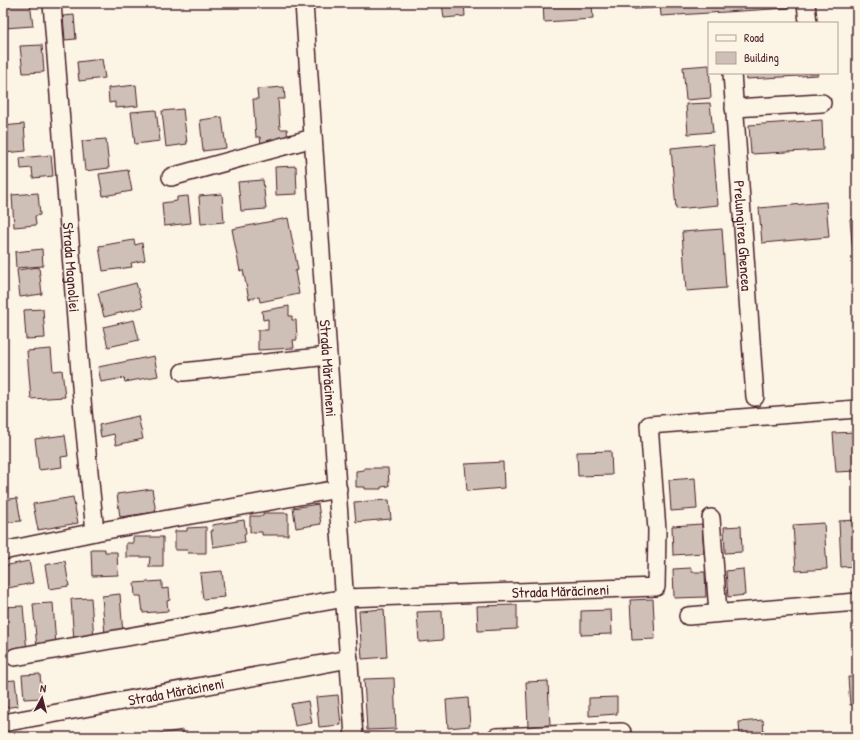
<svg xmlns="http://www.w3.org/2000/svg" width="860" height="740" viewBox="0 0 860 740" font-family="'Patrick Hand',sans-serif">
<rect width="100%" height="100%" fill="#fcf5e5"/>
<filter id="ink" filterUnits="userSpaceOnUse"><feTurbulence type="fractalNoise" baseFrequency=".025" numOctaves="2"/><feDisplacementMap in="SourceGraphic" scale="8" xChannelSelector="R" yChannelSelector="G"/><feConvolveMatrix kernelMatrix="1 2 1 2 8 2 1 2 1" color-interpolation-filters="sRGB"/></filter>
<g filter="url(#ink)">
<path fill="#cfc0b7" stroke="#4a1f2b" d="M 3,3 L 19,3 L 20,4 L 30,3 L 33,26 L 5,28 Z
M 442,3 L 464,3 L 465,16 L 444,18 Z
M 543,3 L 592,3 L 593,19 L 544,22 Z
M 634,3 L 653,3 L 653,8 L 634,9 Z
M 660,3 L 789,3 L 789,8 L 661,16 Z
M 74,15 L 76,39 L 65,40 L 63,16 Z
M 42,45 L 44,72 L 23,73 L 20,46 Z
M 102,59 L 105,78 L 79,81 L 77,62 Z
M 709,65 L 711,98 L 686,100 L 683,67 Z
M 745,73 L 818,73 L 818,75 L 746,79 Z
M 136,85 L 138,106 L 115,108 L 115,102 L 109,103 L 108,88 Z
M 284,87 L 285,99 L 278,99 L 280,129 L 287,129 L 288,143 L 261,145 L 260,137 L 256,137 L 253,99 L 258,99 L 257,89 Z
M 710,103 L 713,132 L 688,134 L 686,104 Z
M 183,109 L 187,144 L 166,147 L 162,111 Z
M 156,110 L 160,141 L 135,144 L 131,112 Z
M 222,117 L 226,148 L 203,151 L 200,120 Z
M 822,120 L 823,150 L 751,154 L 749,125 Z
M 24,124 L 26,151 L 4,153 L 3,126 Z
M 106,139 L 109,168 L 85,171 L 82,141 Z
M 713,144 L 718,205 L 676,209 L 671,148 Z
M 51,155 L 53,176 L 33,178 L 32,168 L 21,169 L 20,158 Z
M 296,166 L 297,194 L 276,195 L 275,167 Z
M 128,170 L 132,191 L 103,196 L 99,174 Z
M 263,180 L 266,209 L 241,211 L 238,182 Z
M 38,193 L 40,215 L 35,216 L 36,225 L 14,227 L 12,195 Z
M 222,194 L 224,222 L 201,224 L 199,196 Z
M 188,196 L 191,223 L 164,226 L 162,203 L 177,201 L 177,197 Z
M 826,202 L 829,237 L 762,243 L 759,208 Z
M 288,218 L 298,270 L 295,271 L 299,294 L 260,302 L 259,297 L 249,299 L 243,270 L 240,271 L 232,229 Z
M 850,219 L 857,219 L 857,277 L 855,277 Z
M 722,229 L 726,288 L 686,291 L 682,232 Z
M 134,240 L 135,245 L 142,243 L 145,260 L 131,263 L 132,267 L 103,271 L 99,246 Z
M 42,249 L 43,266 L 16,268 L 15,252 Z
M 39,267 L 42,294 L 20,297 L 17,270 Z
M 136,283 L 143,307 L 104,317 L 98,293 Z
M 289,306 L 289,316 L 292,316 L 292,320 L 296,320 L 297,340 L 293,340 L 294,348 L 258,350 L 258,330 L 268,330 L 268,319 L 263,320 L 262,311 Z
M 43,309 L 45,338 L 26,339 L 24,310 Z
M 134,320 L 139,340 L 108,347 L 103,327 Z
M 51,349 L 53,371 L 62,370 L 65,397 L 31,399 L 27,351 Z
M 154,356 L 158,376 L 125,382 L 124,378 L 101,382 L 98,367 Z
M 138,416 L 143,439 L 116,445 L 114,434 L 101,437 L 99,425 Z
M 857,432 L 857,471 L 836,472 L 833,433 Z
M 65,435 L 68,456 L 61,457 L 62,467 L 39,470 L 35,439 Z
M 611,451 L 612,475 L 578,476 L 577,452 Z
M 503,462 L 504,488 L 467,491 L 465,464 Z
M 364,468 L 388,468 L 389,486 L 381,487 L 381,489 L 365,489 L 365,487 L 356,487 L 356,471 L 364,470 Z
M 695,478 L 697,509 L 671,511 L 669,480 Z
M 152,489 L 156,512 L 120,517 L 117,494 Z
M 73,497 L 78,523 L 38,530 L 33,504 Z
M 17,498 L 21,521 L 3,523 L 3,500 Z
M 389,500 L 391,519 L 356,522 L 354,502 Z
M 318,504 L 321,524 L 296,528 L 293,508 Z
M 263,513 L 288,513 L 288,535 L 262,535 L 262,532 L 250,532 L 250,516 L 263,516 Z
M 244,520 L 246,533 L 244,534 L 245,542 L 213,547 L 211,531 L 213,531 L 212,525 Z
M 857,520 L 857,566 L 841,567 L 839,521 Z
M 824,523 L 827,569 L 796,571 L 793,525 Z
M 702,524 L 704,553 L 673,555 L 672,526 Z
M 741,526 L 742,552 L 725,553 L 724,527 Z
M 206,527 L 206,553 L 188,553 L 187,550 L 175,550 L 175,531 L 187,531 L 187,528 Z
M 133,537 L 163,537 L 163,567 L 149,567 L 150,557 L 126,557 L 126,543 L 133,543 Z
M 91,549 L 105,549 L 105,552 L 117,552 L 118,575 L 92,576 Z
M 29,561 L 33,583 L 3,589 L 3,566 Z
M 65,561 L 69,586 L 49,589 L 45,565 Z
M 691,568 L 692,572 L 705,572 L 706,597 L 674,598 L 673,569 Z
M 743,569 L 745,595 L 728,597 L 726,571 Z
M 222,571 L 225,597 L 203,599 L 200,573 Z
M 162,581 L 162,589 L 169,588 L 170,600 L 167,601 L 168,611 L 143,613 L 141,596 L 135,596 L 134,583 Z
M 120,594 L 123,635 L 105,636 L 102,596 Z
M 91,598 L 94,639 L 74,641 L 71,599 Z
M 653,599 L 655,639 L 632,640 L 630,600 Z
M 53,603 L 56,646 L 37,648 L 33,604 Z
M 517,605 L 517,629 L 478,631 L 477,606 Z
M 23,606 L 27,652 L 6,654 L 3,607 Z
M 384,609 L 387,657 L 362,659 L 359,611 Z
M 611,610 L 612,634 L 581,635 L 581,611 Z
M 442,611 L 443,640 L 419,642 L 417,612 Z
M 40,674 L 42,698 L 24,699 L 22,675 Z
M 848,677 L 857,677 L 857,704 L 850,705 Z
M 394,678 L 396,729 L 367,730 L 364,679 Z
M 15,680 L 18,706 L 3,708 L 3,681 Z
M 548,681 L 550,725 L 528,726 L 526,682 Z
M 338,695 L 341,725 L 319,727 L 316,697 Z
M 617,697 L 617,714 L 589,716 L 589,698 Z
M 468,698 L 470,726 L 448,728 L 446,700 Z
M 308,701 L 312,723 L 295,726 L 291,704 Z
M 763,720 L 764,735 L 761,735 L 761,737 L 740,737 L 739,722 Z
M 183,730 L 184,737 L 152,737 L 152,735 Z
M 135,732 L 136,737 L 115,737 L 115,735 Z"/>
<g fill="none" stroke-linecap="round" stroke-linejoin="round">
<defs>
<g id="minor">
<path id="s1" d="M 52,3 L 83,412 L 95,532"/>
<path id="s2" d="M 304,3 L 354,737"/>
<path d="M 806,3 L 808,23"/>
<path id="s3" d="M 732,73 L 755,397"/>
<path d="M 734,108 L 822,103"/>
<path d="M 171,177 L 313,138"/>
<path d="M 183,372 L 328,356"/>
<path d="M 711,518 L 718,613"/>
<path d="M 3,551 L 95,532 L 338,489"/>
<path d="M 688,616 L 857,602"/>
<path id="s4" d="M 15,657 L 345,598 L 656,587 L 657,530 L 649,425 L 857,409"/>
<path id="s5" d="M 3,723 L 349,659"/>
<path d="M 496,737 L 622,732"/>
</g>
</defs>
<use href="#minor" stroke="#4a1f2b" stroke-width="20"/>
<use href="#minor" stroke="#fcf5e5" stroke-width="17"/>
</g>
</g>
<g text-anchor="middle" dominant-baseline="central" stroke-width="3" stroke-linejoin="round" paint-order="stroke">
<g font-size="15" fill="#4a1f2b" stroke="#fcf5e5">
<text stroke="none"><textPath href="#s3" startOffset="163">Prelungirea Ghencea</textPath></text>
<text stroke="none"><textPath href="#s1" startOffset="265">Strada Magnoliei</textPath></text>
<text stroke="none"><textPath href="#s2" startOffset="366">Strada Mărăcineni</textPath></text>
<text stroke="none"><textPath href="#s4" startOffset="551">Strada Mărăcineni</textPath></text>
<text stroke="none"><textPath href="#s5" startOffset="176">Strada Mărăcineni</textPath></text>
</g>
</g>
<rect width="860" height="740" fill="none" stroke="#fcf5e5" stroke-width="16"/>
<rect x="8" y="8" width="844" height="724" fill="none" stroke="#4a1f2b" stroke-width="1.5" filter="url(#ink)"/>
<rect x="708" y="22" width="130" height="52" fill="#fcf5e5" stroke="#b59f9b"/>
<rect x="716" y="35" width="20" height="6" fill="#fcf5e5" stroke="#b59f9b"/>
<text x="744" y="42" font-size="12" fill="#4a1f2b">Road</text>
<rect x="716" y="52" width="20" height="12" fill="#cfc0b7" stroke="#b59f9b"/>
<text x="744" y="62" font-size="12" fill="#4a1f2b">Building</text>
<g transform="translate(42 698) rotate(7)" stroke="#fcf5e5" stroke-width="3" paint-order="stroke">
<path d="M0-3L7 15L0 10L-7 15Z" fill="#4a1f2b"/>
<text y="-6" font-size="11" font-weight="bold" text-anchor="middle" fill="#4a1f2b">N</text>
</g>
</svg>
